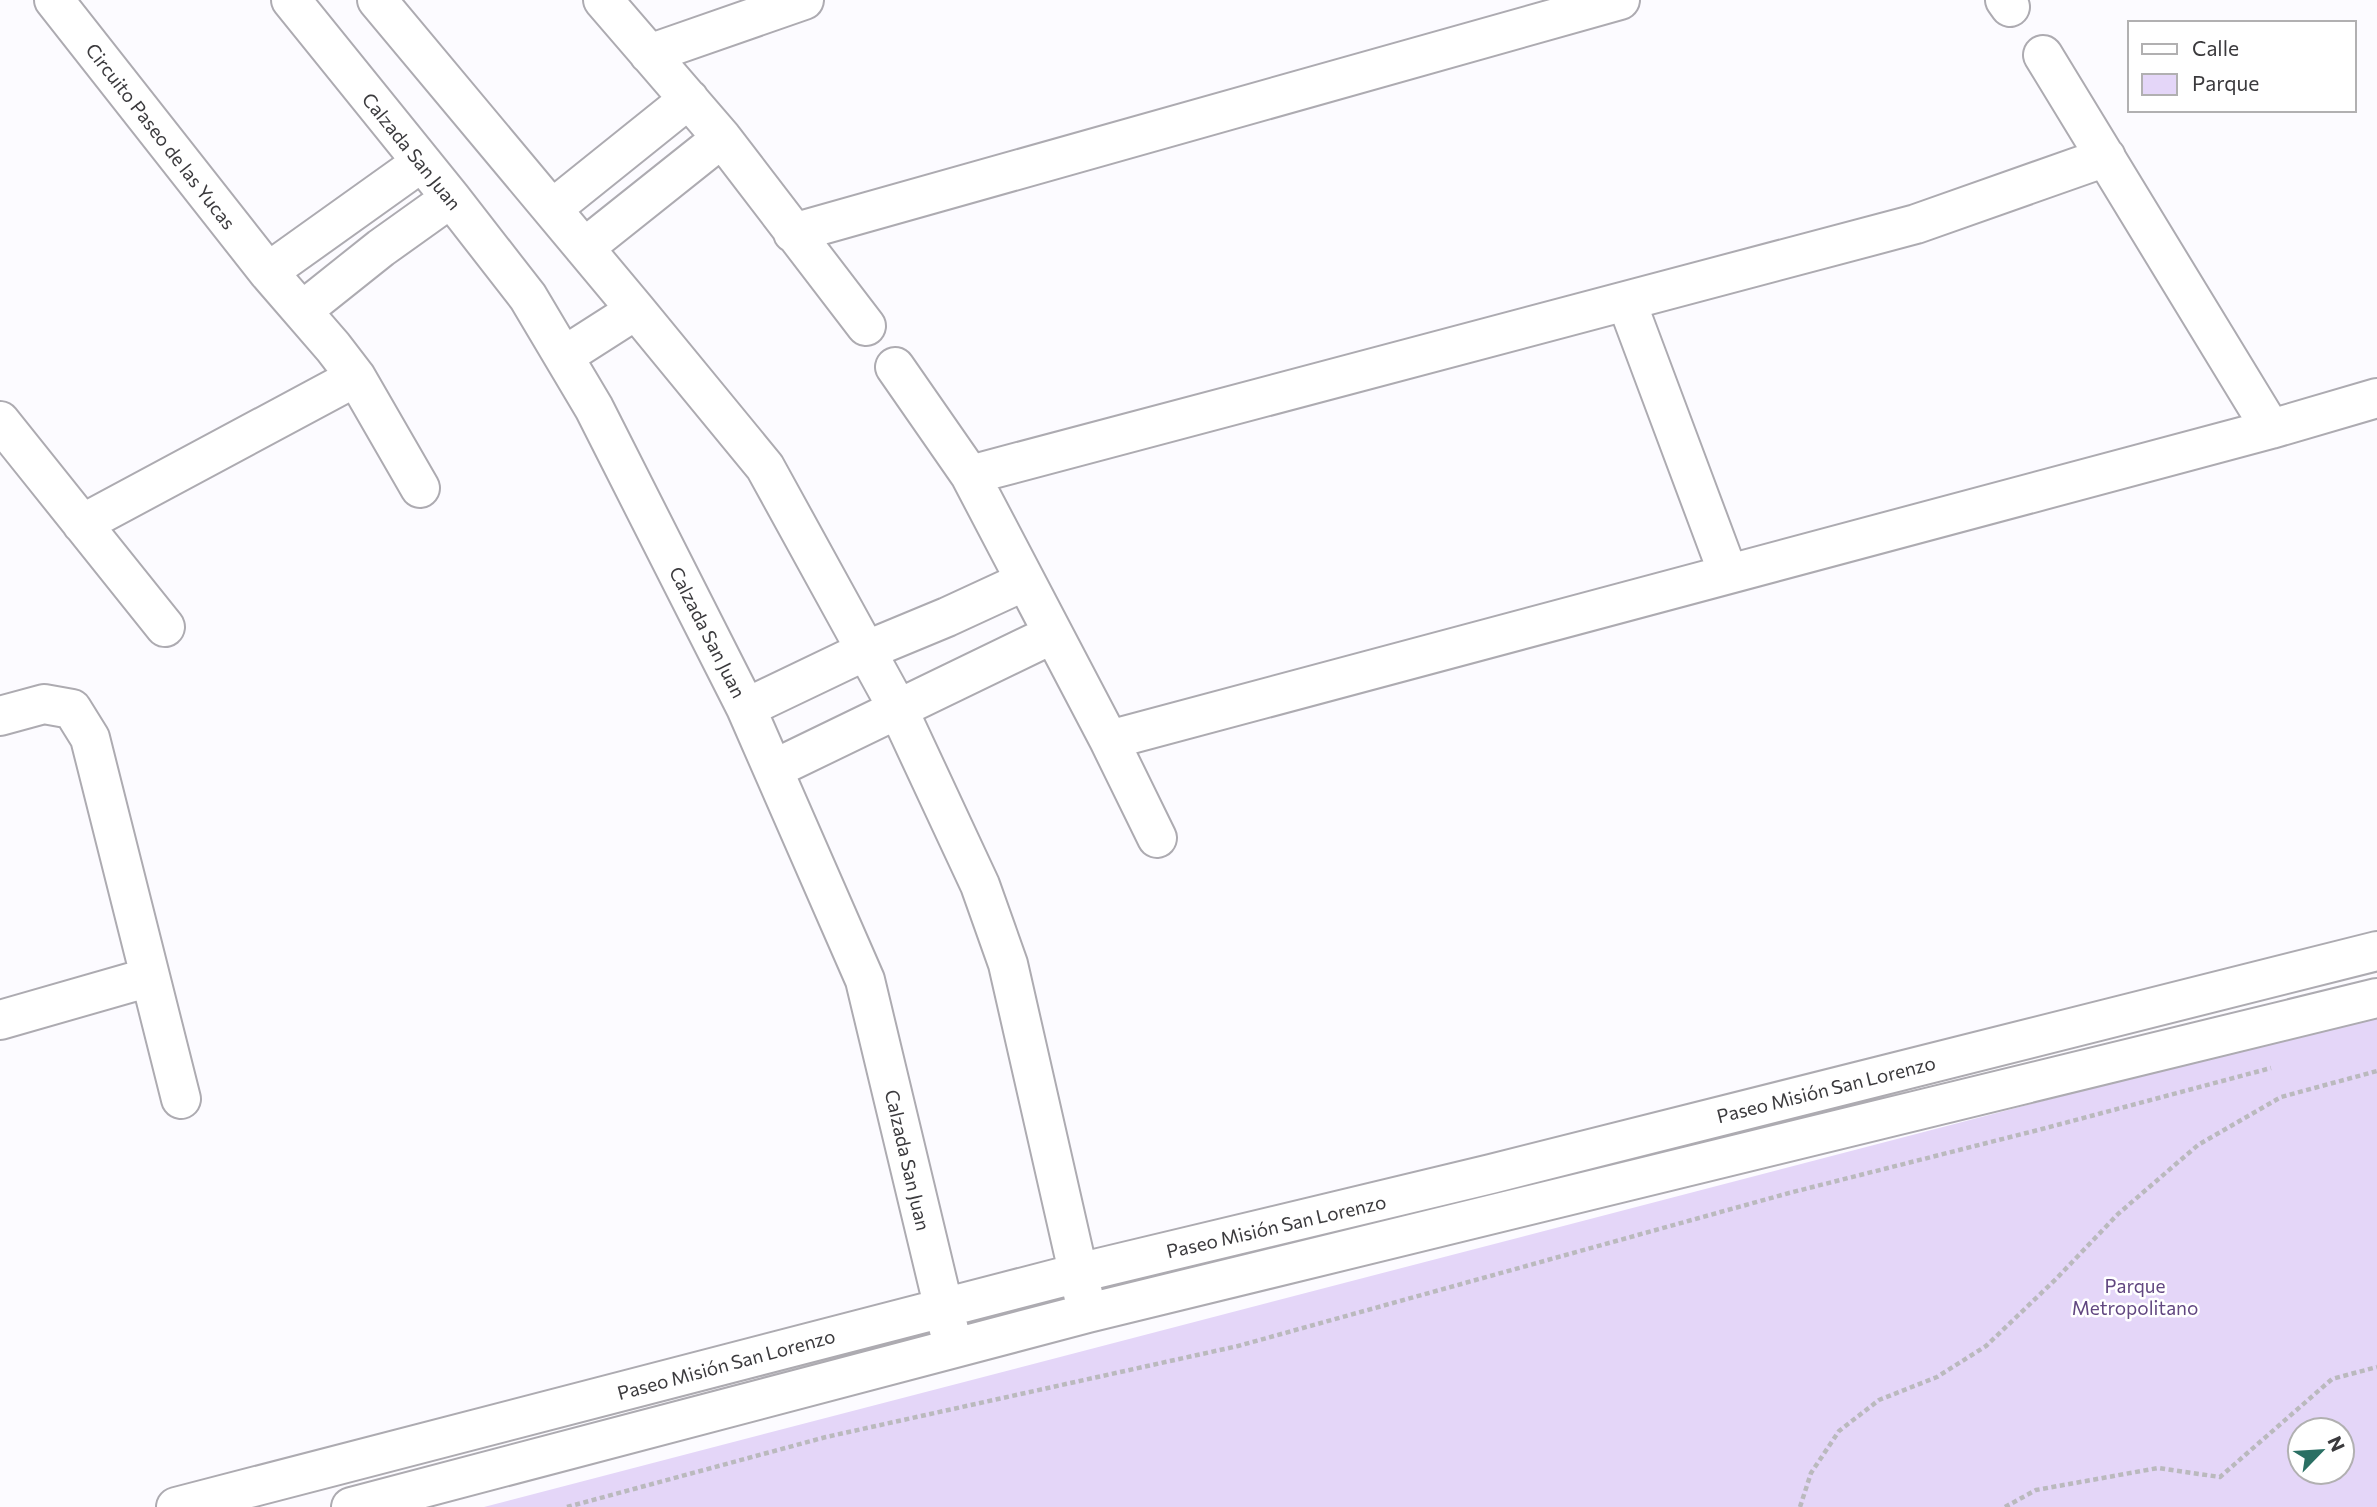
<svg xmlns="http://www.w3.org/2000/svg" width="2377" height="1507" viewBox="0 0 2377 1507" font-family="Commissioner,sans-serif">
<rect width="100%" height="100%" fill="#fcfbff"/>
<path fill="#e4d6f8" fill-rule="evenodd" d="M 2377,1014 L 2377,1507 L 484,1507 ZM 2300,1430 L 2342,1430 L 2342,1472 L 2300,1472 Z"/>
<g fill="none" stroke-linecap="round" stroke-linejoin="round">
<defs>
<path id="street" d="M 54,0 L 268,272 L 333,347 L 356,377 L 420,488
M 291,0 L 451,198 L 528,297 L 594,408 L 746,708 L 865,980 L 950,1334
M 377,0 L 636,310 L 765,467 L 897,707 L 980,885 L 1008,964 L 1084,1298
M 603,0 L 722,138 L 866,326
M 2005,0 L 2010,7
M 649,54 L 804,0
M 2043,55 L 2271,429
M 552,209 L 689,99
M 793,233 L 1620,0
M 584,248 L 722,138
M 268,272 L 422,162
M 1627,303 L 1728,573
M 302,311 L 381,248 L 451,198
M 564,356 L 636,310
M 895,367 L 970,475 L 1109,740 L 1157,838
M 0,421 L 165,627
M 970,475 L 1916,224 L 2106,157
M 82,524 L 356,377
M 746,708 L 865,651 L 947,617 L 1025,581
M 0,716 L 44,704 L 72,709 L 90,738 L 181,1099
M 1109,740 L 2271,429 L 2377,398
M 774,769 L 1053,634
M 0,1020 L 150,977
M 176,1507 L 1078,1273 L 1491,1174 L 2377,951
M 351,1507 L 1088,1313 L 2377,998"/>
</defs>
<use href="#street" stroke="#adabb1" stroke-width="42"/>
<path stroke="#bab9bd" stroke-width="4.5" stroke-dasharray="5 3.5" stroke-linecap="butt" d="M 567,1507 L 826,1437 L 1238,1346 L 1789,1193 L 2042,1129 L 2271,1068
M 1800,1507 L 1811,1473 L 1839,1431 L 1879,1400 L 1937,1377 L 1986,1346 L 2056,1279 L 2118,1214 L 2198,1145 L 2281,1097 L 2377,1071
M 2005,1507 L 2036,1490 L 2158,1468 L 2220,1477 L 2332,1379 L 2377,1367"/>
<use href="#street" stroke="#fff" stroke-width="38"/>
</g>
<g text-anchor="middle" dominant-baseline="central" stroke-width="5" stroke-linejoin="round" paint-order="stroke">
<g font-size="19" fill="#3b3a3d" stroke="#fff">
<text transform="translate(161 136) rotate(52)">Circuito Paseo de las Yucas</text>
<text transform="translate(412 151) rotate(51)">Calzada San Juan</text>
<text transform="translate(708 632) rotate(63)">Calzada San Juan</text>
<text transform="translate(1826 1089) rotate(-14)">Paseo Misión San Lorenzo</text>
<text transform="translate(908 1160) rotate(77)">Calzada San Juan</text>
<text transform="translate(1276 1226) rotate(-13)">Paseo Misión San Lorenzo</text>
<text transform="translate(726 1364) rotate(-15)">Paseo Misión San Lorenzo</text>
</g>
<g font-size="19" fill="#614780" stroke="#fff">
<text x="2135" y="1285">Parque<tspan x="2135" dy="22">Metropolitano</tspan></text>
</g>
</g>
<rect x="2128" y="21" width="228" height="91" fill="#ffffff" stroke="#b1b0b1" stroke-width="2"/>
<rect x="2142" y="44" width="35" height="10" fill="#ffffff" stroke="#b1b0b1" stroke-width="2"/>
<text x="2192" y="56" font-size="21" fill="#3b3a3d">Calle</text>
<rect x="2142" y="74" width="35" height="21" fill="#e4d6f8" stroke="#b1b0b1" stroke-width="2"/>
<text x="2192" y="91" font-size="21" fill="#3b3a3d">Parque</text>
<g transform="translate(2321 1451) rotate(65)"><circle r="33" fill="#ffffff" stroke="#b1b0b1" stroke-width="2"/>
<path d="M0-5L12 26L0 18L-12 26Z" fill="#2a6f63"/>
<text y="-10" font-size="19" font-weight="bold" text-anchor="middle" fill="#3b3a3d">N</text>
</g>
</svg>
